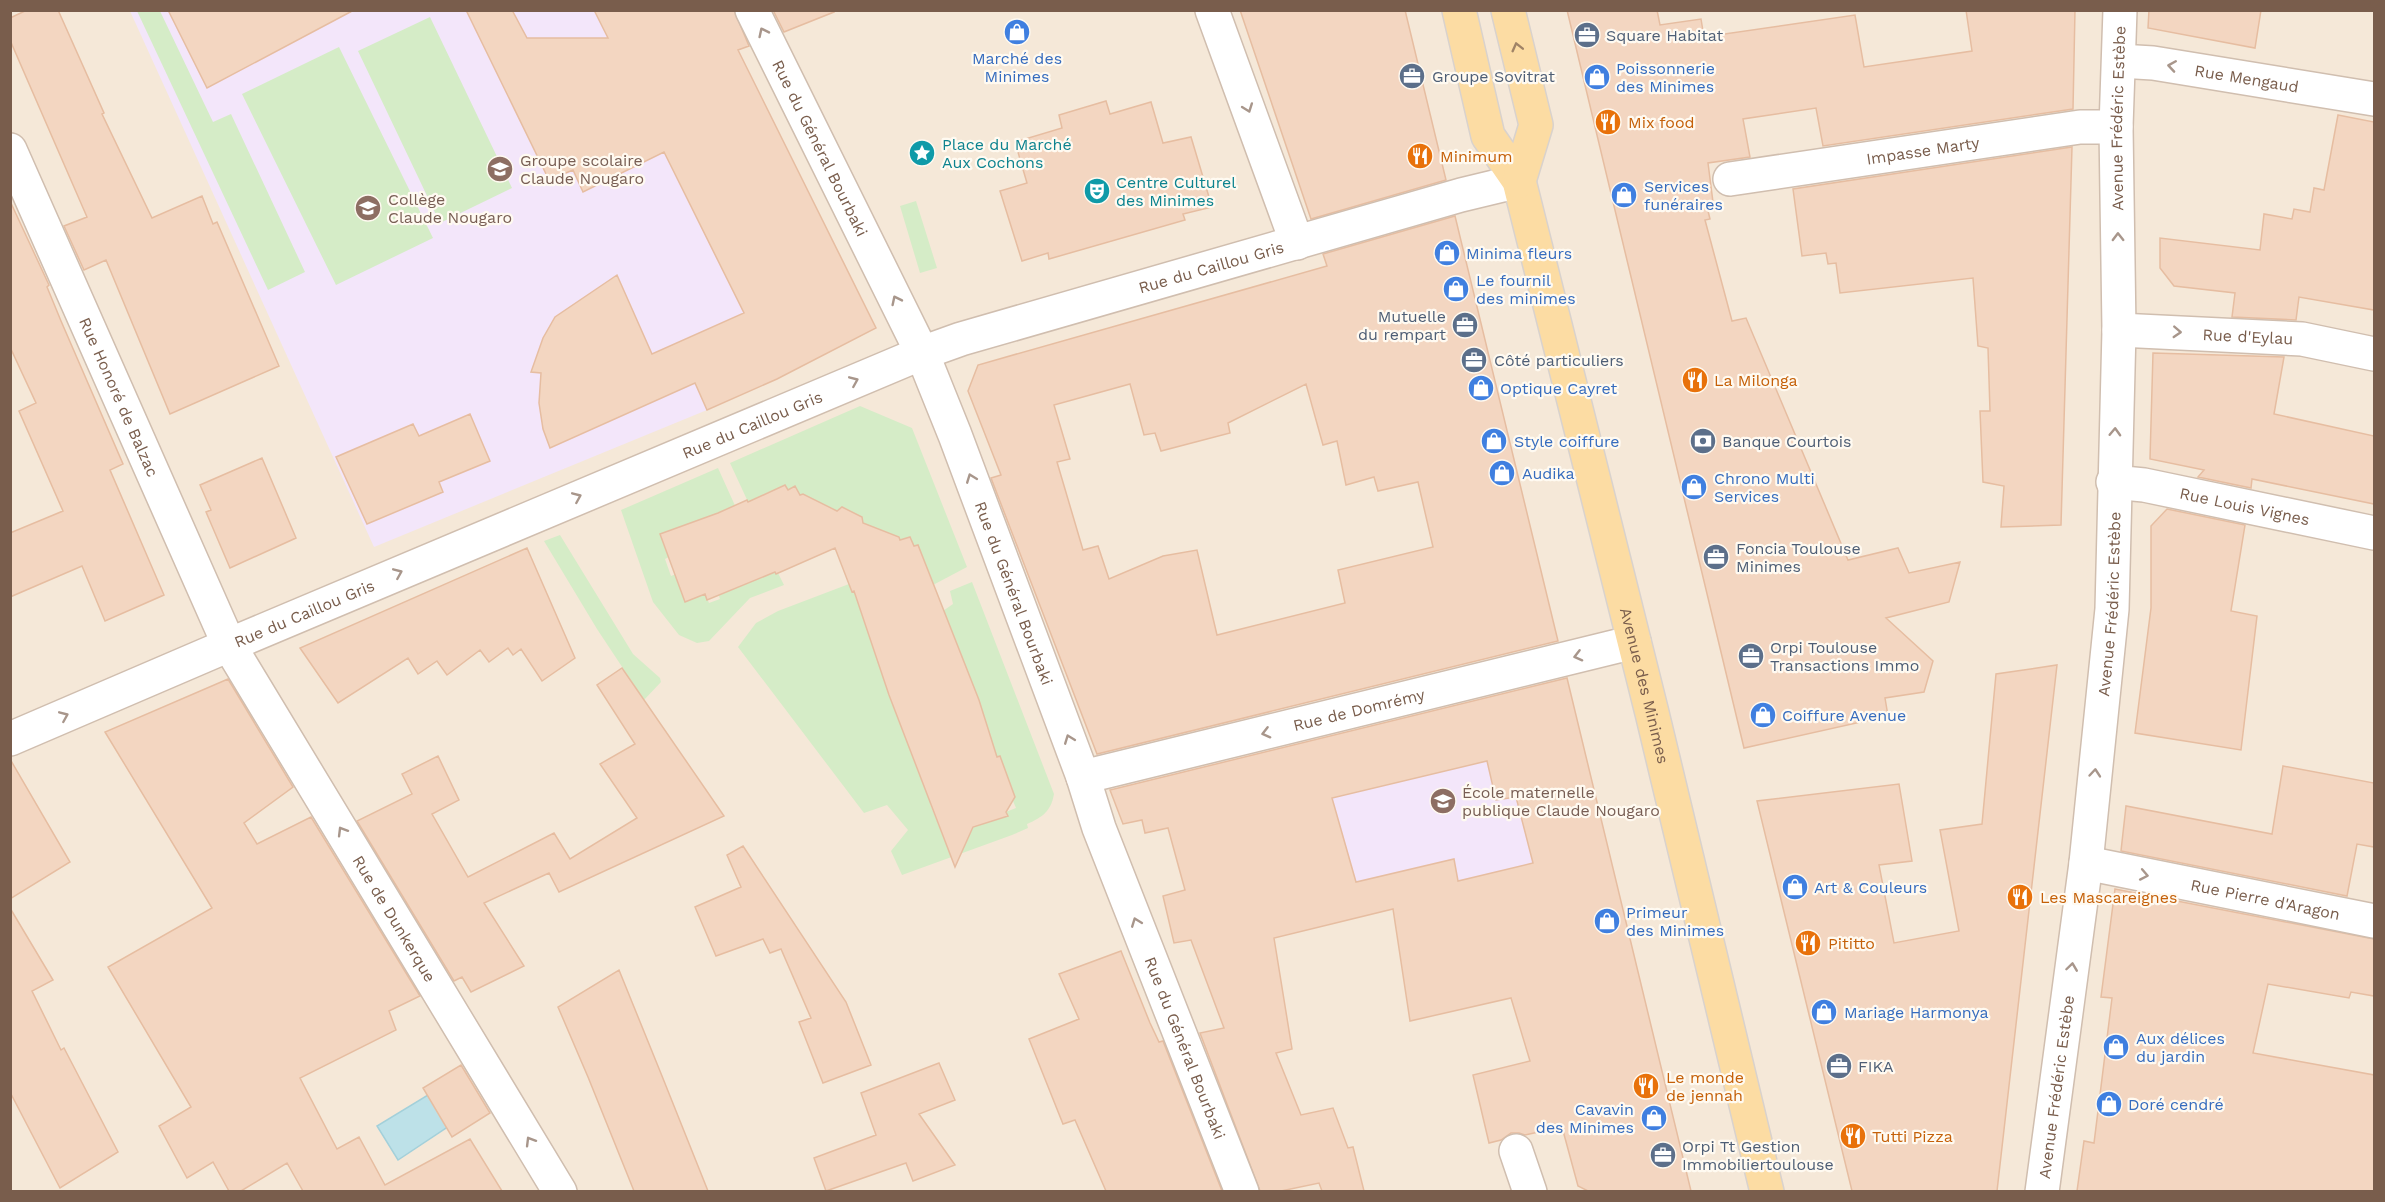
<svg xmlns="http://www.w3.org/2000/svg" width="2385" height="1202" viewBox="0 0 2385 1202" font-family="'Work Sans',sans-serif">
<rect width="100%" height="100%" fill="#fdf6ea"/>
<path fill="#f5e8d8" d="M 11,11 L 2374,11 L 2374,1191 L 11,1191 Z"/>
<path fill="#f3e6fa" d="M 130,11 L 719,11 L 876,328 L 777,379 L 707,410 L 374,547 Z
M 1568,682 L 1618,890 L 1465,925 L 1454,859 L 1315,892 L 1273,752 Z"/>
<path fill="#d5ecc7" d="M 137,11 L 160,11 L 213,122 L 231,114 L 305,272 L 268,290 Z
M 430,17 L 512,188 L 440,223 L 358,51 Z
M 339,47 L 433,238 L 336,285 L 242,94 Z
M 916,201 L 937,268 L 920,273 L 900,206 Z
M 860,406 L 912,428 L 967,567 L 933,585 L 918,545 L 914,546 L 910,537 L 900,540 L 899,536 L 887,541 L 878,536 L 878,529 L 863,523 L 862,517 L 843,507 L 837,511 L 803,494 L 800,495 L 795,486 L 788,490 L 785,485 L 762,495 L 762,499 L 749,504 L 730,463 Z
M 718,468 L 737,510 L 672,535 L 669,530 L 661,535 L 669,557 L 665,559 L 671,576 L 676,574 L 685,602 L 705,594 L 709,603 L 720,599 L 717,590 L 739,587 L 777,571 L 784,585 L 750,598 L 709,641 L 697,643 L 679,635 L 653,602 L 621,510 Z
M 560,535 L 633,654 L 660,678 L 661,682 L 644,700 L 597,629 L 544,541 Z
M 972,582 L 1054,794 C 1051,811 1043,817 1027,824 L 1028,828 L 1012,835 L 902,875 L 891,851 L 908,830 L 887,805 L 864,813 L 738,647 L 756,623 L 778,611 L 849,584 L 852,592 L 856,591 L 861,604 L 859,606 L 913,745 L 909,748 L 924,787 L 927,786 L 933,802 L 930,804 L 944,839 L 964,847 L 975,824 L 1016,808 L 1013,801 L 1015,797 L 999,756 L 995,757 L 982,723 L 986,721 L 953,633 L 948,634 L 940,613 L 953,604 L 950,591 Z"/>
<path fill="#bde1e8" stroke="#a3d0da" stroke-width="1.5" d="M 446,1084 L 449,1126 L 398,1160 L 377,1126 Z"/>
<path fill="#f3d6c1" stroke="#e6bda1" stroke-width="1.5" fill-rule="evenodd" d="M 27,10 L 58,10 L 104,113 L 102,114 L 152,218 L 202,196 L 213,224 L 217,222 L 279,366 L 170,414 L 106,260 L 84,270 L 64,226 L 87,217 L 10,40 L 10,18 Z
M 168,10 L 354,10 L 207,88 Z
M 466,10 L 512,10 L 527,38 L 608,38 L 594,10 L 734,10 L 749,46 L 738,50 L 876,328 L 777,379 L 707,410 L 695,383 L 550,448 L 543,429 L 539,403 L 541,373 L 531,372 L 543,338 L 555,317 L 617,275 L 652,354 L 744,313 L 664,152 L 583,192 L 573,170 L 549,180 Z
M 773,10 L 833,10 L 834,12 L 784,32 Z
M 1240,10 L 1405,10 L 1446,180 L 1311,219 Z
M 1567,10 L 1657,10 L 1660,25 L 1701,19 L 1704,37 L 1855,15 L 1864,67 L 1972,51 L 1966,10 L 2075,10 L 2073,109 L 1823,146 L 1816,108 L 1743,119 L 1750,157 L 1708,163 L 1714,210 L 1708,211 L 1710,219 L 1705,220 L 1732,321 L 1746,318 L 1848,560 L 1898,548 L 1909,573 L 1960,562 L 1949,602 L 1886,618 L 1933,661 L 1924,692 L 1885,698 L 1888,716 L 1744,748 Z
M 2149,10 L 2261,10 L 2255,48 L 2148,28 Z
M 1106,101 L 1110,114 L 1151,102 L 1163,143 L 1191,137 L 1212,207 L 1183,214 L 1185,220 L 1049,259 L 1048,253 L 1022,261 L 1000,191 L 1027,183 L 1015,142 L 1062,128 L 1059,115 Z
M 2338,115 L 2374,122 L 2374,310 L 2299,297 L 2296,320 L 2232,317 L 2235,293 L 2174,286 L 2160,268 L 2160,238 L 2260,250 L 2264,214 L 2292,219 L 2294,209 L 2310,212 L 2314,188 L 2324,190 Z
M 2072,147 L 2061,525 L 2001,527 L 2004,486 L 1983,482 L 1980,411 L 1990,411 L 1988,348 L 1978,346 L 1973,278 L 1840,293 L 1836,263 L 1828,264 L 1826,253 L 1802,256 L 1793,189 Z
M 10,201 L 49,285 L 47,287 L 61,321 L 123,464 L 110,470 L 164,595 L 105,621 L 82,566 L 10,597 L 10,533 L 63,511 L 19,411 L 36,403 L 10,347 Z
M 1455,216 L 1558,641 L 1097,754 L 991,478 L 1001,475 L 968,391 L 978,365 L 1327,266 L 1323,254 ZM 1130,384 L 1144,435 L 1155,433 L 1161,451 L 1230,433 L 1228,423 L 1306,384 L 1323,445 L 1337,441 L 1346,485 L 1374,477 L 1378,491 L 1418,482 L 1433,547 L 1338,570 L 1345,603 L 1217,635 L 1197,550 L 1163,556 L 1109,579 L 1098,546 L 1083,550 L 1057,462 L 1070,459 L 1054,405 Z
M 2153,353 L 2284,357 L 2274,414 L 2374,436 L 2374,504 L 2252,479 L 2251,488 L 2198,477 L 2204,470 L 2150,459 Z
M 470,414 L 490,461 L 439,482 L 443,492 L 367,524 L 336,457 L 413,424 L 419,436 Z
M 262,458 L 296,538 L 230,568 L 206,512 L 211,510 L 200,485 Z
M 785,485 L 788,490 L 795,486 L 800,495 L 803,494 L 837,511 L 842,507 L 862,517 L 863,523 L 899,537 L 900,540 L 910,537 L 914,546 L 918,545 L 979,700 L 997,757 L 1000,756 L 1015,797 L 1006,812 L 1008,816 L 973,827 L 955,867 L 889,695 L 854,591 L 852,592 L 835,548 L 776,574 L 775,572 L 707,600 L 705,594 L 685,602 L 660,534 L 718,513 L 747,500 L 748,502 Z
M 2167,509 L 2245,525 L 2231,611 L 2257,616 L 2241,750 L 2135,733 L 2151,608 L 2151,526 Z
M 527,548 L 575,658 L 542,681 L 521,649 L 513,655 L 508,648 L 489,662 L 480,650 L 447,675 L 437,661 L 418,674 L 408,658 L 338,703 L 300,648 Z
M 2057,665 L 1997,1191 L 1852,1191 L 1757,801 L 1899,784 L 1912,861 L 1879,865 L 1894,943 L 1959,931 L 1940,830 L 1982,824 L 1996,674 Z
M 622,668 L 724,816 L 559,892 L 549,873 L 484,903 L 524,966 L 471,992 L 462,977 L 454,981 L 357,821 L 412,794 L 402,774 L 438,756 L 459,800 L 432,814 L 468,877 L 554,833 L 570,859 L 637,818 L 600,764 L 635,744 L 597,685 Z
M 1567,678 L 1691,1191 L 1588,1191 L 1578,1186 L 1562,1127 L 1525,1135 L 1519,1133 L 1511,1133 L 1501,1140 L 1489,1143 L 1473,1075 L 1530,1061 L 1511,998 L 1410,1021 L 1393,909 L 1274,938 L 1292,1049 L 1276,1053 L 1301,1115 L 1333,1108 L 1348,1148 L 1353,1147 L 1364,1191 L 1322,1191 L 1319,1183 L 1281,1191 L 1260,1191 L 1200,1033 L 1224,1028 L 1191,940 L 1174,943 L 1163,896 L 1185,890 L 1168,828 L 1145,833 L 1142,820 L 1123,824 L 1110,790 ZM 1487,761 L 1496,800 L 1516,797 L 1533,863 L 1458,881 L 1454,859 L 1356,882 L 1332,798 Z
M 228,679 L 293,787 L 244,823 L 257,844 L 311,817 L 420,996 L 389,1011 L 396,1030 L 300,1078 L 337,1149 L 359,1137 L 385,1185 L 470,1139 L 502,1191 L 303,1191 L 287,1163 L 241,1191 L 229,1191 L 213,1162 L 187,1178 L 159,1126 L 191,1107 L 108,967 L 212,908 L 105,732 Z
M 10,759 L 70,862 L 10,899 Z
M 2283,766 L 2374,783 L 2374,847 L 2357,844 L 2347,896 L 2121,851 L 2126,806 L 2272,834 Z
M 743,846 L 846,1002 L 871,1065 L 823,1083 L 799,1022 L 811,1018 L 781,949 L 770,953 L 763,939 L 716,956 L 695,907 L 741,887 L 727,855 Z
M 2115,889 L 2374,939 L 2374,996 L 2351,992 L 2349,998 L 2268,984 L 2253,1053 L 2374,1075 L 2374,1191 L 2077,1191 L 2084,1141 L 2094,1143 L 2112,998 L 2101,997 Z
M 10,908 L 53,980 L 32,991 L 61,1050 L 64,1048 L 118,1152 L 60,1188 L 10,1092 Z
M 1121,951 L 1150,1023 L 1159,1042 L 1163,1041 L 1222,1191 L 1106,1191 L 1075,1120 L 1063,1124 L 1029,1039 L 1079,1019 L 1059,974 Z
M 619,970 L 662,1076 L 708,1191 L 634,1191 L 588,1077 L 558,1007 Z
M 939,1063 L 955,1100 L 919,1114 L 955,1165 L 913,1181 L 906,1163 L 826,1191 L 814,1158 L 876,1135 L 861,1093 Z
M 461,1065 L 490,1113 L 452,1137 L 423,1088 Z"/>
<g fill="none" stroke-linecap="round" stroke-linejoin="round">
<defs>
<g id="minor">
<path id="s1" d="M 752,10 L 922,353 L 955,435 L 1083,777 L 1099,828 L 1242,1192"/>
<path d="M 1212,10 L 1297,243"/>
<path id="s2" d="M 2119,61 L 2153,63 L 2374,99"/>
<path id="s3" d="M 10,150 L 229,645 L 560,1192"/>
<path id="s4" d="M 1730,179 L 2080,127 L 2116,127"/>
<path id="s5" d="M 2119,330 L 2302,339 L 2374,354"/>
<path id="s6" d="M 2113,482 L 2144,485 L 2374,533"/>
<path id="s7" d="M 10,739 L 229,645 L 922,353 L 961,339 L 1461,195 L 1519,181"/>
<path id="s8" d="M 1083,777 L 1634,642"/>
<path id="s9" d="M 2086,863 L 2374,921"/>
<path d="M 1516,1151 L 1530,1192"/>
<path id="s10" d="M 2042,1192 L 2086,863 L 2112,609 L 2119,330 L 2116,127 L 2120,10"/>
</g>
<g id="major">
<path id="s11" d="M 1459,10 L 1488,136 L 1519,181 L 1652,713 L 1767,1192"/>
<path d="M 1508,10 L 1536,125 L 1519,181"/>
</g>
</defs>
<use href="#minor" stroke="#d0beaf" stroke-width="36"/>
<use href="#major" stroke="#d9d2cd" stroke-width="36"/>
<use href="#minor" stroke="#fff" stroke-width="33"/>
<use href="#major" stroke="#fcdca3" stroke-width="33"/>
</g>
<defs><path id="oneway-chevron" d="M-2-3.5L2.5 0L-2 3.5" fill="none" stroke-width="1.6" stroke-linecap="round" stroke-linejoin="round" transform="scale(1.5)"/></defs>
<g stroke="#a8968b">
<use href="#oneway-chevron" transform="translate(763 32) rotate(-116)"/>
<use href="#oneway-chevron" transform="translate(2172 66) rotate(-171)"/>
<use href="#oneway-chevron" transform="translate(1248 108) rotate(70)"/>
<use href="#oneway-chevron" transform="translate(2118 237) rotate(-91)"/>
<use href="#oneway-chevron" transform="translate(896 300) rotate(-116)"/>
<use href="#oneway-chevron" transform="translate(2177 332) rotate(3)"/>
<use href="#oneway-chevron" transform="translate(854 381) rotate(-23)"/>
<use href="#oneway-chevron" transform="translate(2115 432) rotate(-88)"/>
<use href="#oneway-chevron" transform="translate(971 478) rotate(-111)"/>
<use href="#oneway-chevron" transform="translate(577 497) rotate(-23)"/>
<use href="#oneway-chevron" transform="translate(398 573) rotate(-23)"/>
<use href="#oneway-chevron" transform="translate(1578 656) rotate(166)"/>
<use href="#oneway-chevron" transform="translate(64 716) rotate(-23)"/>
<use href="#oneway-chevron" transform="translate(1266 733) rotate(166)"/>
<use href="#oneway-chevron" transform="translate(1069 739) rotate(-111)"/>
<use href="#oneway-chevron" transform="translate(2095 773) rotate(-85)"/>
<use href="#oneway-chevron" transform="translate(342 831) rotate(-121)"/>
<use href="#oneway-chevron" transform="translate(2144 875) rotate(11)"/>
<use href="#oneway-chevron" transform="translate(1136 922) rotate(-111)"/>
<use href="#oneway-chevron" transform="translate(2072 967) rotate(-82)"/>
<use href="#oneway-chevron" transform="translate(530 1141) rotate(-121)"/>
</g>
<use stroke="#a08366" href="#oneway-chevron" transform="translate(1517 47) rotate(-104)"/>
<defs>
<symbol id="shop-disc" viewBox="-11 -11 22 22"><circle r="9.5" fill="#3f7fe0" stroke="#fffaf1"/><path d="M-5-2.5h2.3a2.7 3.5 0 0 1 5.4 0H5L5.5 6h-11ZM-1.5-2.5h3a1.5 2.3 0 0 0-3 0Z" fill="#fff"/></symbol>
<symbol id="office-disc" viewBox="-11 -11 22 22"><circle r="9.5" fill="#5c6f8a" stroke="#fffaf1"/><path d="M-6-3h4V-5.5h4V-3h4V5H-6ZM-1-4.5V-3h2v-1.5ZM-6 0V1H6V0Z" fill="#fff"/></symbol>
<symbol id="restaurant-disc" viewBox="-11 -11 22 22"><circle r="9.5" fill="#e8710a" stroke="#fffaf1"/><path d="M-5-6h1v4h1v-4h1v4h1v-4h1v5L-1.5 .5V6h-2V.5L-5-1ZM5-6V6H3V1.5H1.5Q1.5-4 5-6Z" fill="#fff"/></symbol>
<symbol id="sight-disc" viewBox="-11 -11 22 22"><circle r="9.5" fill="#0f9aa8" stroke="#fffaf1"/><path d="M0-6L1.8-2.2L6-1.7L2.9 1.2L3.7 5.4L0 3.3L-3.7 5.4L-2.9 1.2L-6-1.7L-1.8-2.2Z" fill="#fff"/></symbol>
<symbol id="school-disc" viewBox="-11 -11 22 22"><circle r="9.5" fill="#8d6e63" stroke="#fffaf1"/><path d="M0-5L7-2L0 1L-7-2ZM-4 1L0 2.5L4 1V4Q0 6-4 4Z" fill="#fff"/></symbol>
<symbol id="theatre-disc" viewBox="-11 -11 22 22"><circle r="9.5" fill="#0f9aa8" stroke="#fffaf1"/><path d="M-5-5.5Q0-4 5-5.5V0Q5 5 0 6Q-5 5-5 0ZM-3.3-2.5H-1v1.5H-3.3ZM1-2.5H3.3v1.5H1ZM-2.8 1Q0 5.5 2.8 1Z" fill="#fff"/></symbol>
<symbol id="bank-disc" viewBox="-11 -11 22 22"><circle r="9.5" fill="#5c6f8a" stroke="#fffaf1"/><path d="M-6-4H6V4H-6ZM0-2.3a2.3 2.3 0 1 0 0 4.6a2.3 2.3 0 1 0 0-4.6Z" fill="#fff"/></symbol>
</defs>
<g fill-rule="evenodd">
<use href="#shop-disc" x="1002" y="17" width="30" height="30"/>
<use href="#office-disc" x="1572" y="20" width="30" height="30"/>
<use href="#office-disc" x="1397" y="61" width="30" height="30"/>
<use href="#shop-disc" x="1582" y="62" width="30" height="30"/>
<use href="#restaurant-disc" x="1593" y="107" width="30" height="30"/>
<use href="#sight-disc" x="907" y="138" width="30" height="30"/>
<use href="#restaurant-disc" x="1405" y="141" width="30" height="30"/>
<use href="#school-disc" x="485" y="154" width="30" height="30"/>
<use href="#theatre-disc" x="1082" y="176" width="30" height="30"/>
<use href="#shop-disc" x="1609" y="180" width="30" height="30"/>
<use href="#school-disc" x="353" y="193" width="30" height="30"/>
<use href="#shop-disc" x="1432" y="238" width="30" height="30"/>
<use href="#shop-disc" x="1441" y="274" width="30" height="30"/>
<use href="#office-disc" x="1450" y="310" width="30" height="30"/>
<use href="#office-disc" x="1459" y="345" width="30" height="30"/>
<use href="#restaurant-disc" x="1680" y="365" width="30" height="30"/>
<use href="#shop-disc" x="1466" y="373" width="30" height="30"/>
<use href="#shop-disc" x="1479" y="426" width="30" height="30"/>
<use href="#bank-disc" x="1688" y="426" width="30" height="30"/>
<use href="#shop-disc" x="1487" y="458" width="30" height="30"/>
<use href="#shop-disc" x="1679" y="472" width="30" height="30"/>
<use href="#office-disc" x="1701" y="542" width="30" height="30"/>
<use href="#office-disc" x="1736" y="641" width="30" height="30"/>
<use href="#shop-disc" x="1748" y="700" width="30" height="30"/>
<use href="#school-disc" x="1428" y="786" width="30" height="30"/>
<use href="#shop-disc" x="1780" y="872" width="30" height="30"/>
<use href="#restaurant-disc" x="2005" y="882" width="30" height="30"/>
<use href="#shop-disc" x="1592" y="906" width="30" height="30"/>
<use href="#restaurant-disc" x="1793" y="928" width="30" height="30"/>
<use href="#shop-disc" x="1809" y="997" width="30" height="30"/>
<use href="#shop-disc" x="2101" y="1032" width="30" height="30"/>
<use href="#office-disc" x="1824" y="1051" width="30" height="30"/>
<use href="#restaurant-disc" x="1631" y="1071" width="30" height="30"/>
<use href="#shop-disc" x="2094" y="1089" width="30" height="30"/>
<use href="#shop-disc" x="1639" y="1103" width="30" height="30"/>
<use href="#restaurant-disc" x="1838" y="1121" width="30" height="30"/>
<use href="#office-disc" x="1648" y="1140" width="30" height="30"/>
</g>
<g text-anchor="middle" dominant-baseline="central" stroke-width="4.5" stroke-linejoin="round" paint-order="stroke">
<g font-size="16" fill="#4e5e75" stroke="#fffaf1" text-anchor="start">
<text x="1606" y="35">Square Habitat</text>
<text x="1432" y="76">Groupe Sovitrat</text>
<text x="1446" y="316" text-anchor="end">Mutuelle<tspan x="1446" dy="18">du rempart</tspan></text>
<text x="1494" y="360">Côté particuliers</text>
<text x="1722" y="441">Banque Courtois</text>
<text x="1736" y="548">Foncia Toulouse<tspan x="1736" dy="18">Minimes</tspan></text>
<text x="1770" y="647">Orpi Toulouse<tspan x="1770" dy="18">Transactions Immo</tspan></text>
<text x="1858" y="1066">FIKA</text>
<text x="1682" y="1146">Orpi Tt Gestion<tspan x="1682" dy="18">Immobiliertoulouse</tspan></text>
</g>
<g font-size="16" fill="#366cbe" stroke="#fffaf1" text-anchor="start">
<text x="1017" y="58" text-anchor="middle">Marché des<tspan x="1017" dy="18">Minimes</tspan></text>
<text x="1616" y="68">Poissonnerie<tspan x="1616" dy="18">des Minimes</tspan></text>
<text x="1644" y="186">Services<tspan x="1644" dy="18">funéraires</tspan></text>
<text x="1466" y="253">Minima fleurs</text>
<text x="1476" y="280">Le fournil<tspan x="1476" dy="18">des minimes</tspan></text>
<text x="1500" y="388">Optique Cayret</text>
<text x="1514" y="441">Style coiffure</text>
<text x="1522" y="473">Audika</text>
<text x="1714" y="478">Chrono Multi<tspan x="1714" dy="18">Services</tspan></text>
<text x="1782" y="715">Coiffure Avenue</text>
<text x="1814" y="887">Art &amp; Couleurs</text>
<text x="1626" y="912">Primeur<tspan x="1626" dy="18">des Minimes</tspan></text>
<text x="1844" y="1012">Mariage Harmonya</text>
<text x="2136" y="1038">Aux délices<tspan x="2136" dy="18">du jardin</tspan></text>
<text x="2128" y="1104">Doré cendré</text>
<text x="1634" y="1109" text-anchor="end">Cavavin<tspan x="1634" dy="18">des Minimes</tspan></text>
</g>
<g font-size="16" fill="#795d4c" stroke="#fffaf1">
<text stroke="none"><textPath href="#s2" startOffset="129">Rue Mengaud</textPath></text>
<text stroke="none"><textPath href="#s10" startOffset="1078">Avenue Frédéric Estèbe</textPath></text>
<text stroke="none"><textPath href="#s1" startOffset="154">Rue du Général Bourbaki</textPath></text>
<text stroke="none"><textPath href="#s4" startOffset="195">Impasse Marty</textPath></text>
<text stroke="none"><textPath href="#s7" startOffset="1292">Rue du Caillou Gris</textPath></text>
<text stroke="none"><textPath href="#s5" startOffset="129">Rue d'Eylau</textPath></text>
<text stroke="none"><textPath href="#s3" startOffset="270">Rue Honoré de Balzac</textPath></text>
<text stroke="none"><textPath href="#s7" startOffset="806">Rue du Caillou Gris</textPath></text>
<text stroke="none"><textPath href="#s6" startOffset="134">Rue Louis Vignes</textPath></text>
<text stroke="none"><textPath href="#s1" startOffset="640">Rue du Général Bourbaki</textPath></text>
<text stroke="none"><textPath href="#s10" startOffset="592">Avenue Frédéric Estèbe</textPath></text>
<text stroke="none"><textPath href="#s7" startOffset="320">Rue du Caillou Gris</textPath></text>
<text stroke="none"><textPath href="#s11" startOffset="704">Avenue des Minimes</textPath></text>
<text stroke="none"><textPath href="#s8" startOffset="284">Rue de Domrémy</textPath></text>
<text stroke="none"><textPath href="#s9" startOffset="183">Rue Pierre d'Aragon</textPath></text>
<text stroke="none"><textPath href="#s3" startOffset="861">Rue de Dunkerque</textPath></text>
<text stroke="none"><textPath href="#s1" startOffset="1126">Rue du Général Bourbaki</textPath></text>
<text stroke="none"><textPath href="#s10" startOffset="106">Avenue Frédéric Estèbe</textPath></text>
</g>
<g font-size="16" fill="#c56008" stroke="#fffaf1" text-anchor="start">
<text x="1628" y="122">Mix food</text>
<text x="1440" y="156">Minimum</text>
<text x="1714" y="380">La Milonga</text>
<text x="2040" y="897">Les Mascareignes</text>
<text x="1828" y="943">Pititto</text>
<text x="1666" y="1077">Le monde<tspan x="1666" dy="18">de jennah</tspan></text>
<text x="1872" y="1136">Tutti Pizza</text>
</g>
<g font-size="16" fill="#0d838f" stroke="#fffaf1" text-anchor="start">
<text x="942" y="144">Place du Marché<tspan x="942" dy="18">Aux Cochons</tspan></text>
<text x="1116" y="182">Centre Culturel<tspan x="1116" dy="18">des Minimes</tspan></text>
</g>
<g font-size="16" fill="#785e54" stroke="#fffaf1" text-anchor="start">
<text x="520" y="160">Groupe scolaire<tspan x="520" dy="18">Claude Nougaro</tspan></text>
<text x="388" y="199">Collège<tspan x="388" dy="18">Claude Nougaro</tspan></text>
<text x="1462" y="792">École maternelle<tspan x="1462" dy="18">publique Claude Nougaro</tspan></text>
</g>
</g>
<rect width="2385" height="1202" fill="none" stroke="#795d4c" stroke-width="24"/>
</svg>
